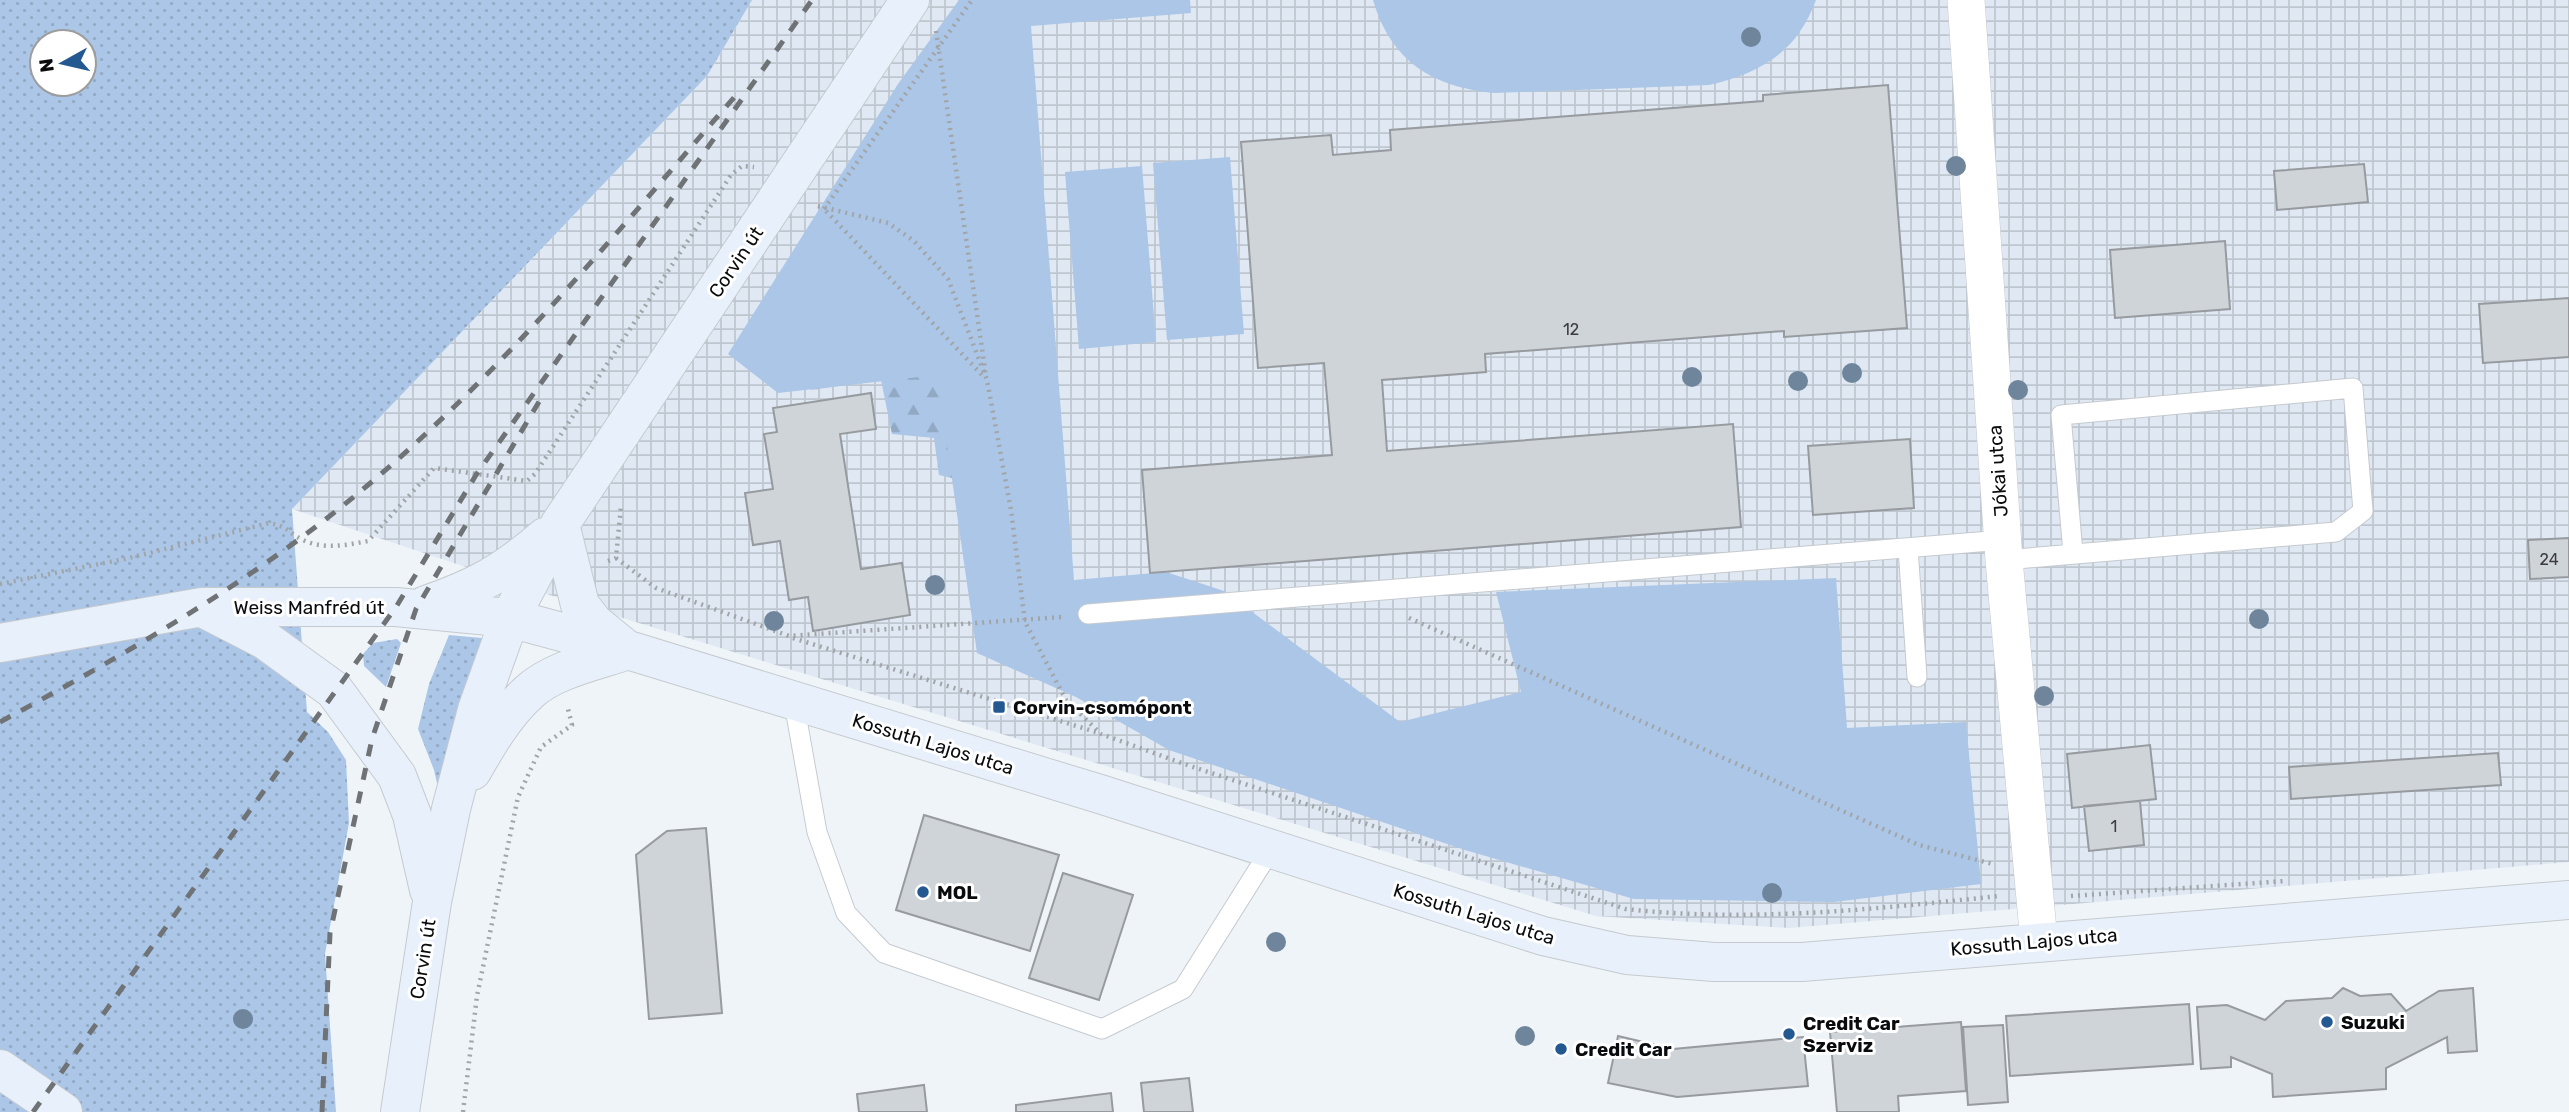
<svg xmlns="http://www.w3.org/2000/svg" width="2569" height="1112" viewBox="0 0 2569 1112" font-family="Rubik,sans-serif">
<defs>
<pattern id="industrial-grid" width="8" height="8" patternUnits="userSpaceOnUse" patternTransform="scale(1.75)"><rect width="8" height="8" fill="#dfe8f3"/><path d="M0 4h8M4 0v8" fill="none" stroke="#bec6cf"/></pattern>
<pattern id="grass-dots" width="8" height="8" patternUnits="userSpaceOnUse" patternTransform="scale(1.75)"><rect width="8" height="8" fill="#abc6e6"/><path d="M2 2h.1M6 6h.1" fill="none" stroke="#92a9c4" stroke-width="1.8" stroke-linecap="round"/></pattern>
<pattern id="forest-firs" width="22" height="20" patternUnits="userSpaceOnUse" patternTransform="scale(1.75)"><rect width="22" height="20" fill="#abc6e6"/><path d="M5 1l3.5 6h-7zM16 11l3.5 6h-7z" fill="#92a9c4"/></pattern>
</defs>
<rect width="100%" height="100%" fill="#eff4f9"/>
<path fill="url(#industrial-grid)" d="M 752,0 L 2569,0 L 2569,862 L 1789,928 L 1596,916 L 580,605 L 292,509 L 707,76 Z"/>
<path fill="url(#grass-dots)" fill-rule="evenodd" d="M 0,0 L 752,0 L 707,76 L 292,509 L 307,712 L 328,732 L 346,760 L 349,823 L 325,954 L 336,1112 L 0,1112 ZM 42,42 L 84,42 L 84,84 L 42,84 Z
M 449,635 L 493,639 L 440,796 L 434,770 L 418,729 L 429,684 Z
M 397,639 L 401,643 L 386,687 L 364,666 L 363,654 L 373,643 Z"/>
<path fill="url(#forest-firs)" d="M 809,276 L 902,280 L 981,485 L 939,475 L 934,438 L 892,434 L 881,380 L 811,390 Z"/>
<path fill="#abc6e6" d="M 959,0 L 1190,0 L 1191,13 L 1031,26 L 1074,580 L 1166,572 L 1224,591 L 1400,722 L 1521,692 L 1496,592 L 1836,578 L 1847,728 L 1966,722 L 1981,884 L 1834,902 L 1634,899 L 1465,850 L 1169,750 L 1076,697 L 977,653 L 937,375 L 778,393 L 728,354 L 898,84 Z
M 1373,0 L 1816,0 C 1797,52 1761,73 1709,85 L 1494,93 C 1433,87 1391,62 1373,0 Z
M 1230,157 L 1244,334 L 1167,340 L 1153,163 Z
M 1142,166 L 1156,342 L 1079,349 L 1065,172 Z"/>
<path fill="#cfd4d9" stroke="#979ba0" stroke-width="2" d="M 1888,85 L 1907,328 L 1784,337 L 1784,331 L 1485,354 L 1486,372 L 1382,380 L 1387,451 L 1733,424 L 1741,527 L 1150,573 L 1142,470 L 1332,455 L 1324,363 L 1258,368 L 1241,142 L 1331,135 L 1333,155 L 1391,150 L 1390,130 L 1763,101 L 1763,95 Z
M 2364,164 L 2368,202 L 2277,210 L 2274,171 Z
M 2225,241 L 2230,309 L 2115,318 L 2110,250 Z
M 2569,298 L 2569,357 L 2483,363 L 2479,304 Z
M 871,393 L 876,429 L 840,434 L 861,569 L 902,563 L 910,615 L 813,631 L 808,597 L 789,600 L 780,541 L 753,545 L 745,493 L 773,489 L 764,434 L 777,432 L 773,408 Z
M 1910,439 L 1914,508 L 1813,515 L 1808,446 Z
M 2569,538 L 2569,577 L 2530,579 L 2528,540 Z
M 2150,745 L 2156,799 L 2072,808 L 2067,754 Z
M 2498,753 L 2501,785 L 2291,799 L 2289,767 Z
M 2140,801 L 2144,845 L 2089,851 L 2084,806 Z
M 924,815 L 1059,855 L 1030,951 L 896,910 Z
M 706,828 L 722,1013 L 649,1019 L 636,855 L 667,831 Z
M 1063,873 L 1133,895 L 1099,1000 L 1029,978 Z
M 2343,988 L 2360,996 L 2391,994 L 2406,1011 L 2439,991 L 2473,988 L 2477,1051 L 2448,1053 L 2447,1037 L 2386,1068 L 2386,1089 L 2273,1097 L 2272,1074 L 2231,1057 L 2231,1067 L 2201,1069 L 2197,1007 L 2227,1005 L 2265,1020 L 2286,1001 L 2332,998 Z
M 2189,1004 L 2193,1064 L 2010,1076 L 2006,1016 Z
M 1961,1022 L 1966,1091 L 1898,1096 L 1899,1112 L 1837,1112 L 1830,1032 Z
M 2003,1025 L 2008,1102 L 1968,1105 L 1963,1027 Z
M 1618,1036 L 1673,1049 L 1803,1037 L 1808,1086 L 1677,1097 L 1608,1083 Z
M 1189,1078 L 1193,1112 L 1144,1112 L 1141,1083 Z
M 924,1085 L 927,1112 L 859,1112 L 857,1094 Z
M 1111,1093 L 1113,1112 L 1016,1112 L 1016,1105 Z"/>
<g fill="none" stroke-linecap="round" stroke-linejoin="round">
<defs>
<path id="lane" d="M 1908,548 L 1917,677
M 2004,560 L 2336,532 L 2363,511 L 2353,388 L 2061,415 L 2073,553
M 1088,614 L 2003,540
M 794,703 L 817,832 L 846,913 L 884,953 L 1102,1029 L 1183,989 L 1271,849"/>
<path id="street" d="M 1966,0 L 2004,560 L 2039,942"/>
<path id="secondary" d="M 560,524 L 580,605 L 594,623 L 621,645
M 426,605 C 476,588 505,572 545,537
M 205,609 L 265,640 L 334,690 L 397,776 L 412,815 L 429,890
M 0,643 L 202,607 L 396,607 L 510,618 L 628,650 L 1103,795 L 1543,936 L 1627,955 L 1714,962 L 1802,962 L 2569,900
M 472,771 C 488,743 505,714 529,692 C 554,669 597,661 628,650
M 0,1069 L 63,1112
M 400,1112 L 432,902 L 451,809 L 477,710 L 510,618 L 560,524 L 910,0"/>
</defs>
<use href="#lane" stroke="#c6cacf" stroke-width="21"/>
<use href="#street" stroke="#c6cacf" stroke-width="38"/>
<use href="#secondary" stroke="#c6cacf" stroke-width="40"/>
<path stroke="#a1a5a8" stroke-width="4.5" stroke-dasharray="2 5" stroke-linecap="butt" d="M 936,31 L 986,376
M 818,206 L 888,223 L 914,241 L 948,279 L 987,380 L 1011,510 L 1025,622 L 1066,700 L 1101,734 L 1190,766 L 1626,909 C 1750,923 1875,909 1999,896
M 824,209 L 972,0
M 826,211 L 984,377
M 616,558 L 656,588 L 789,636 L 1062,617
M 608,561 L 616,558 L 621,506
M 0,584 L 129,558 L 269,523 C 290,527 288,533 303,540 C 324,550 346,545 368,541 L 434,468 L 527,481 L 535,474 L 731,175 L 742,166 L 754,167
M 1409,618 L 1919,845 L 1993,864
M 793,638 L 1099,733
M 2071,896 L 2285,881
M 463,1112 L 477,996 L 518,797 L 541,747 L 572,725 L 568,709"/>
<use href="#lane" stroke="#fff" stroke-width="19"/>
<use href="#street" stroke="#fff" stroke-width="37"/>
<use href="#secondary" stroke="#e8f1fb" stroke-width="38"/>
<path stroke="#707376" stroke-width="5" stroke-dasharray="12 12" stroke-linecap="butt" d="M 0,722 C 102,667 204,609 298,540 C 468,416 601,250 738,93
M 33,1112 L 396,607 L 476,475 L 812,0
M 322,1112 L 330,933 L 372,739 L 416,609 L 540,400"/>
</g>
<g fill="#6f859b">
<circle cx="1751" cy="37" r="10"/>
<circle cx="1956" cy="166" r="10"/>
<circle cx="1852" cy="373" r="10"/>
<circle cx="1692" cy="377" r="10"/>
<circle cx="1798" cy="381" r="10"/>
<circle cx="2018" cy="390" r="10"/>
<circle cx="935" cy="585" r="10"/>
<circle cx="2259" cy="619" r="10"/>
<circle cx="774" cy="621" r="10"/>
<circle cx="2044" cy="696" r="10"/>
<circle cx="1772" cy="893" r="10"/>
<circle cx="1276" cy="942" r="10"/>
<circle cx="243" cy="1019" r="10"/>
<circle cx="1525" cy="1036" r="10"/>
</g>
<g fill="#245891" stroke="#fff" stroke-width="2.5">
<rect x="992" y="700" width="14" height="14" rx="3.5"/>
<circle cx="923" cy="892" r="7"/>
<circle cx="2327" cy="1022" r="7"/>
<circle cx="1789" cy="1034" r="7"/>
<circle cx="1561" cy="1049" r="7"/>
</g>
<g text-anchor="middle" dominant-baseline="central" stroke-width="6" stroke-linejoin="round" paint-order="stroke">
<g font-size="16" fill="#3b3d40">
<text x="1571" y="329">12</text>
<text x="2549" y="559">24</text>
<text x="2114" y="826">1</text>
</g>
<g font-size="19" fill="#0a0b0d" stroke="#fff">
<text transform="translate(736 262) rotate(-56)">Corvin út</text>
<text transform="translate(1998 471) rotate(-94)">Jókai utca</text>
<text x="309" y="607">Weiss Manfréd út</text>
<text transform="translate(933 744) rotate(17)">Kossuth Lajos utca</text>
<text transform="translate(1474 914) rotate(17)">Kossuth Lajos utca</text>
<text transform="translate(2034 942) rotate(-5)">Kossuth Lajos utca</text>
<text transform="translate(423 959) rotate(-81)">Corvin út</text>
</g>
<g font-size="19" font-weight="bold" fill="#0a0b0d" stroke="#fff" text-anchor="start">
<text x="1013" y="707">Corvin-csomópont</text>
<text x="937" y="892">MOL</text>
<text x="2341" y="1022">Suzuki</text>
<text x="1803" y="1023">Credit Car<tspan x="1803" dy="22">Szerviz</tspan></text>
<text x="1575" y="1049">Credit Car</text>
</g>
</g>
<g transform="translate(63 63) rotate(262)"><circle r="33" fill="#ffffff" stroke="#9d9d9e" stroke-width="2"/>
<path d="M0-5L12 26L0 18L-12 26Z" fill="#245891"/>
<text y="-10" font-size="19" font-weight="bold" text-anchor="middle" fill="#0a0b0d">N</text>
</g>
</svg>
